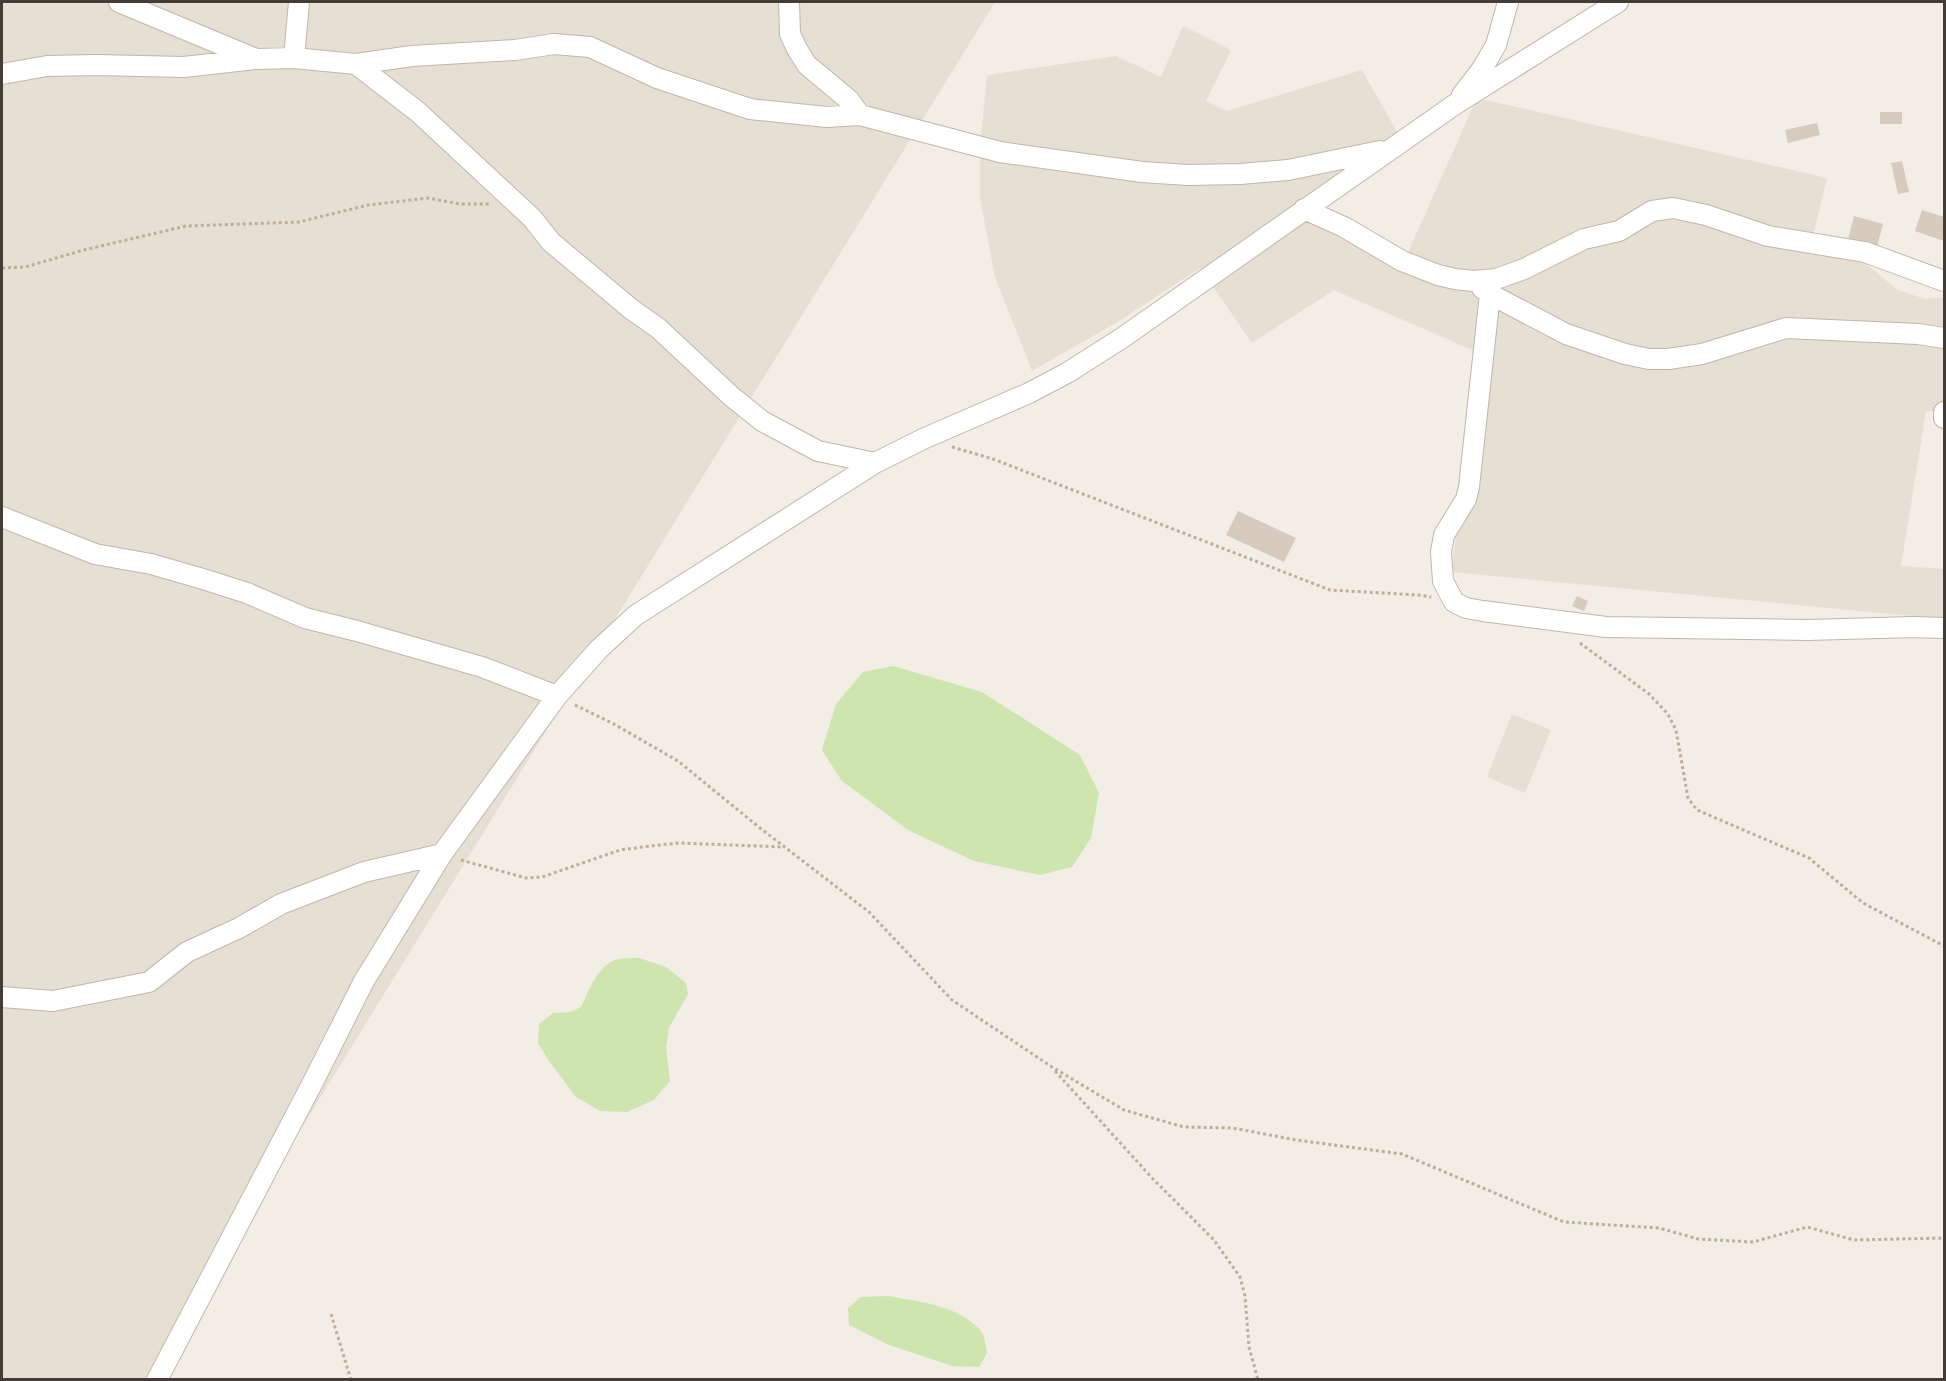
<svg xmlns="http://www.w3.org/2000/svg" width="1946" height="1381" viewBox="0 0 1946 1381" font-family="Roboto,sans-serif">
<rect width="100%" height="100%" fill="#f2ede5"/>
<path fill="#e6dfd3" d="M 2,2 L 995,2 L 147,1379 L 2,1380 Z
M 1183,26 L 1231,50 L 1206,101 L 1227,111 L 1362,70 L 1400,137 L 1302,201 L 1405,259 L 1477,98 L 1827,178 L 1811,244 L 1849,254 L 1866,264 L 1898,290 L 1925,299 L 1944,297 L 1944,412 L 1926,411 L 1901,566 L 1944,569 L 1944,619 L 1452,572 L 1477,352 L 1334,290 L 1252,343 L 1200,268 L 1119,321 L 1032,371 L 995,277 L 980,198 L 980,146 L 987,75 L 1116,56 L 1161,77 Z
M 1512,714 L 1551,730 L 1525,793 L 1487,777 Z"/>
<path fill="#cfe5af" d="M 893,666 L 982,692 L 1080,755 L 1099,793 L 1091,838 L 1072,867 L 1040,875 L 974,861 L 908,830 L 842,781 L 822,750 L 836,704 L 863,672 Z
M 639,958 L 666,967 L 686,983 L 688,994 L 669,1028 L 666,1047 L 670,1081 L 654,1100 L 627,1112 L 600,1111 L 576,1097 L 549,1061 L 538,1043 L 539,1024 L 553,1013 L 570,1012 L 581,1007 C 589,991 598,963 619,959 C 625,958 632,958 639,958 Z
M 889,1296 C 919,1302 959,1305 981,1331 C 985,1336 986,1347 987,1353 L 979,1367 L 952,1366 L 889,1345 L 849,1325 L 848,1308 L 861,1297 Z"/>
<path fill="#d6cbbe" d="M 1880,112 L 1902,112 L 1902,124 L 1880,124 Z
M 1817,123 L 1820,135 L 1788,143 L 1785,130 Z
M 1902,161 L 1909,192 L 1898,194 L 1891,163 Z
M 1922,210 L 1944,217 L 1944,241 L 1915,231 Z
M 1854,216 L 1883,224 L 1877,247 L 1848,239 Z
M 1238,511 L 1296,538 L 1284,562 L 1226,535 Z
M 1577,596 L 1588,601 L 1584,611 L 1572,606 Z"/>
<g fill="none" stroke-linecap="round" stroke-linejoin="round">
<defs>
<path id="street" d="M 119,2 L 256,59 L 294,58
M 299,2 L 294,58 L 356,64 L 418,112 L 532,218 L 551,242 L 631,309 L 658,328 L 731,396 L 762,421 L 818,451 L 875,463
M 789,2 L 790,34 L 797,49 L 807,65 L 849,100 L 860,115
M 356,64 L 412,56 L 515,50 L 554,44 L 590,47 L 657,78 L 750,109 L 827,117 L 860,115 L 1000,152 L 1142,172 L 1188,175 L 1240,174 L 1288,170 L 1380,151
M 2,74 L 47,66 L 96,65 L 184,67 L 256,59
M 1462,95 L 1482,69 L 1496,45 L 1508,2
M 1304,209 L 1344,227 L 1402,261 L 1438,275 L 1455,279 L 1473,281 L 1496,279 L 1524,269 L 1584,239 L 1619,231 L 1652,211 L 1673,208 L 1706,215 L 1768,236 L 1865,252 L 1944,281
M 1482,288 L 1490,294 L 1566,334 L 1625,354 L 1649,359 L 1668,359 L 1702,354 L 1786,328 L 1918,334 L 1944,338
M 1490,294 L 1469,487 L 1466,499 L 1444,535 L 1441,552 L 1443,581 L 1454,602 L 1466,608 L 1483,611 L 1606,627 L 1808,630 L 1913,627 L 1944,628
M 1944,412 L 1944,418
M 2,517 L 95,554 L 151,564 L 203,579 L 247,593 L 305,618 L 357,631 L 482,667 L 557,696
M 2,997 L 53,1001 L 149,982 L 187,952 L 239,928 L 281,904 L 364,872 L 442,854
M 157,1380 L 313,1082 L 364,981 L 442,854 L 557,696 L 599,649 L 636,615 L 875,463 L 923,439 L 1029,393 L 1067,373 L 1122,338 L 1454,105 L 1618,2"/>
</defs>
<use href="#street" stroke="#c0b7ab" stroke-width="22"/>
<path stroke="#beaf9a" stroke-width="3" stroke-dasharray="3 3" stroke-linecap="butt" d="M 2,268 L 25,267 L 84,250 L 186,226 L 299,222 L 368,205 L 428,198 L 460,204 L 489,204
M 952,447 L 993,459 L 1330,590 L 1418,595 L 1431,597
M 1580,643 L 1649,694 L 1668,714 L 1676,730 L 1688,798 L 1697,810 L 1809,858 L 1863,903 L 1944,946
M 575,705 L 612,723 L 678,761 L 760,828 L 869,912 L 952,1000 L 1052,1067 L 1124,1110 L 1184,1127 L 1233,1128 L 1296,1140 L 1402,1154 L 1564,1222 L 1659,1228 L 1698,1239 L 1753,1242 L 1807,1227 L 1854,1240 L 1944,1238
M 461,860 L 526,878 L 542,877 L 620,850 L 650,846 L 679,843 L 783,847
M 1055,1071 L 1153,1179 L 1214,1240 L 1240,1277 L 1245,1296 L 1249,1347 L 1258,1380
M 331,1314 L 351,1380"/>
<use href="#street" stroke="#fff" stroke-width="20"/>
</g>
<rect width="1946" height="1381" fill="none" stroke="#443d35" stroke-width="6"/>
</svg>
